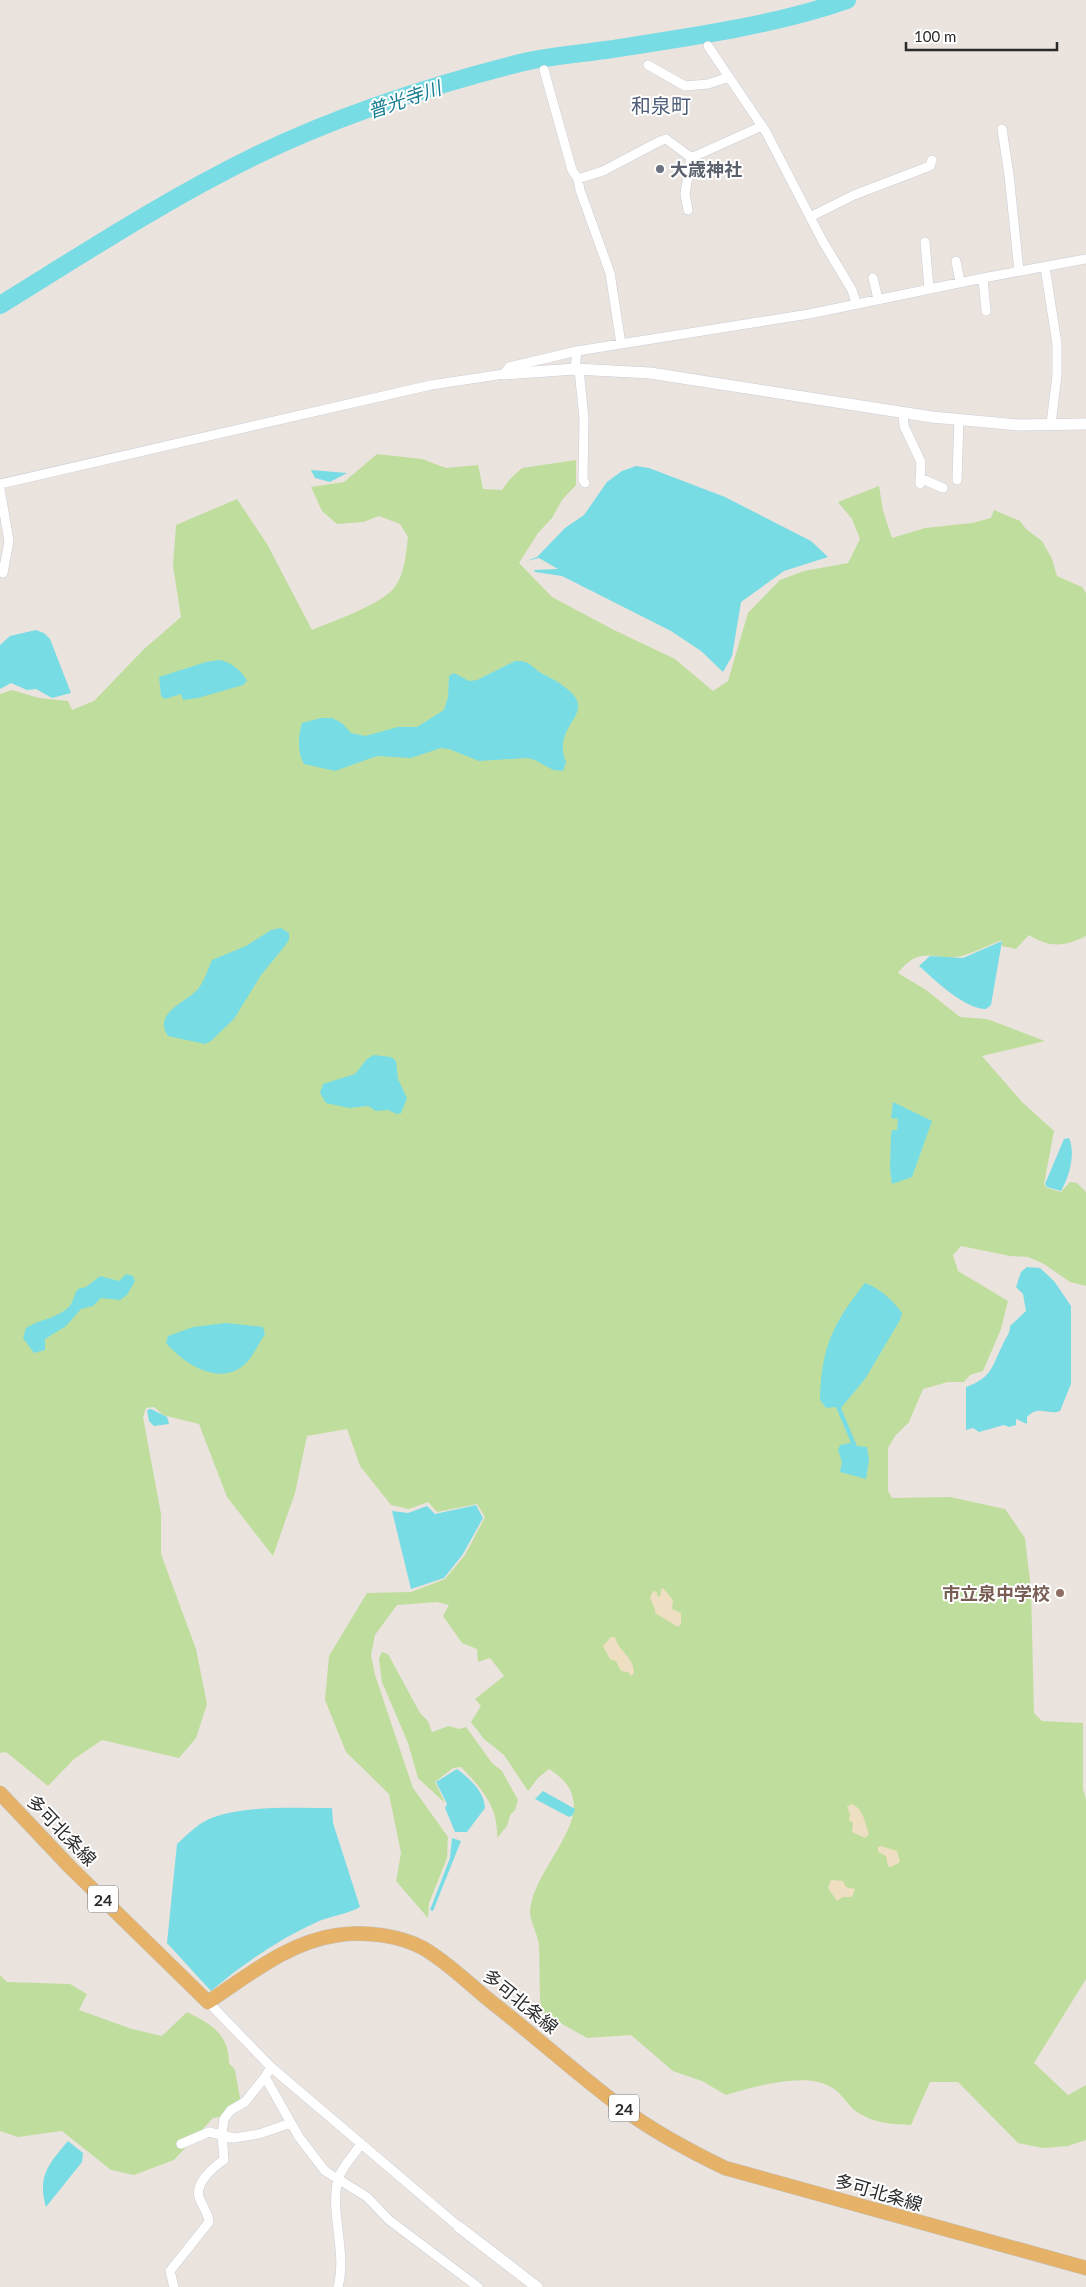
<svg xmlns="http://www.w3.org/2000/svg" width="1086" height="2287" viewBox="0 0 1086 2287" font-family="Lato,'Noto Sans JP',sans-serif">
<rect width="100%" height="100%" fill="#ebe3dd"/>
<path fill="#bfde9e" d="M 377,454 L 422,459 L 446,468 L 478,465 L 483,489 L 502,490 L 510,479 L 522,468 L 576,460 L 576,485 L 562,500 L 552,518 L 538,533 L 519,563 L 552,597 L 614,630 L 675,659 L 713,691 L 728,681 L 748,613 L 780,580 L 804,571 L 848,563 L 860,539 L 852,519 L 838,502 L 879,486 L 883,511 L 892,538 L 925,528 L 972,523 L 991,518 L 994,510 L 1020,521 L 1026,529 L 1042,541 L 1052,559 L 1057,576 L 1082,587 L 1086,593 L 1086,936 C 1064,947 1050,948 1029,935 L 1016,949 L 1002,946 L 1002,940 C 989,945 975,952 962,956 C 935,962 921,943 898,973 L 926,990 L 960,1017 L 987,1019 L 1045,1041 L 982,1056 L 1022,1102 L 1054,1131 L 1044,1184 L 1047,1188 L 1061,1192 L 1070,1182 L 1077,1183 L 1086,1192 L 1086,1286 L 1070,1282 L 1044,1264 L 1028,1257 L 1010,1256 L 961,1246 L 953,1255 L 958,1271 L 1008,1301 L 1001,1329 L 983,1371 L 970,1375 L 964,1382 L 948,1382 L 923,1389 L 909,1422 L 895,1436 L 888,1448 L 888,1491 L 892,1498 L 950,1497 L 1005,1509 L 1025,1538 L 1031,1589 L 1034,1713 L 1042,1721 L 1083,1723 L 1083,1789 L 1086,1800 L 1086,1979 L 1034,2063 L 1068,2095 L 1086,2085 L 1086,2140 L 1068,2146 L 1043,2148 L 1018,2143 L 958,2082 L 930,2082 L 911,2125 C 889,2124 871,2123 853,2109 C 846,2102 840,2092 831,2087 C 805,2071 753,2087 726,2095 L 702,2081 L 673,2071 L 631,2035 L 587,2038 L 541,2012 C 539,1990 540,1969 539,1947 C 539,1935 529,1921 530,1910 C 536,1859 612,1808 549,1769 L 538,1778 L 528,1791 L 504,1755 L 484,1739 L 471,1722 L 481,1706 L 475,1699 L 504,1676 L 490,1658 L 478,1662 L 477,1649 L 462,1643 L 443,1616 L 449,1605 L 437,1602 L 397,1605 L 375,1635 L 371,1655 L 375,1675 L 413,1788 L 448,1837 L 447,1858 L 429,1903 L 428,1918 L 396,1881 L 401,1853 L 389,1794 L 346,1752 L 325,1700 L 329,1656 L 367,1593 L 411,1592 L 445,1579 L 465,1555 L 485,1517 L 477,1504 L 437,1512 L 428,1502 L 409,1509 L 391,1505 L 360,1466 L 347,1429 L 307,1436 L 295,1493 L 273,1556 L 227,1497 L 199,1424 L 163,1415 L 154,1407 L 146,1408 L 143,1417 L 161,1514 L 161,1554 L 196,1649 L 207,1704 L 196,1738 L 179,1758 L 102,1740 L 74,1759 L 48,1786 L 6,1752 L 0,1753 L 0,694 L 12,690 L 39,698 L 68,701 L 72,710 L 94,701 L 144,649 L 181,617 L 173,566 L 176,525 L 237,499 L 267,544 L 312,630 C 333,621 380,605 394,588 C 405,574 406,553 408,537 L 400,524 L 379,516 L 363,522 L 337,524 L 322,511 L 311,487 L 344,482 Z
M 382,1652 L 388,1654 L 420,1713 L 428,1721 L 432,1732 L 449,1726 L 459,1729 L 466,1727 L 492,1763 L 502,1771 L 518,1800 L 515,1810 L 510,1815 L 507,1826 L 497,1838 C 499,1807 481,1788 461,1767 L 453,1768 L 435,1782 L 445,1803 L 418,1778 L 408,1743 L 382,1682 L 379,1658 Z
M 0,1975 L 7,1982 L 70,1984 L 87,1994 L 79,2010 L 132,2029 L 162,2036 L 187,2012 C 210,2024 229,2033 229,2063 L 235,2070 L 241,2103 L 229,2116 L 213,2118 L 174,2160 L 134,2175 L 111,2170 L 62,2131 L 18,2137 L 0,2131 Z"/>
<path fill="#eedfc2" d="M 663,1588 L 673,1600 L 672,1609 L 681,1613 L 681,1624 L 678,1627 L 655,1613 L 655,1609 L 650,1598 L 653,1591 L 657,1592 L 657,1596 L 660,1597 L 661,1589 Z
M 611,1637 L 615,1637 C 619,1652 634,1657 634,1673 L 631,1676 L 628,1672 L 621,1671 L 616,1661 L 610,1659 L 603,1646 Z
M 851,1804 C 864,1808 865,1824 869,1834 L 865,1838 L 852,1832 L 853,1823 L 849,1820 L 850,1814 L 847,1807 Z
M 881,1846 L 897,1851 L 900,1862 L 891,1867 L 888,1866 L 886,1856 L 878,1852 L 878,1847 Z
M 831,1880 L 843,1881 L 846,1887 L 855,1889 L 852,1897 L 843,1897 L 837,1901 L 828,1888 Z"/>
<path fill="#78dce5" d="M 636,466 L 649,468 L 725,497 L 811,541 L 828,557 L 784,571 L 741,602 L 732,656 L 723,672 L 701,651 L 671,631 L 562,576 L 535,572 L 534,570 L 558,569 L 539,558 L 526,561 L 537,557 L 565,528 L 584,515 L 607,482 L 622,471 Z
M 311,470 L 347,473 L 330,482 L 315,478 Z
M 36,630 L 44,633 L 50,639 L 71,693 L 52,698 L 36,689 L 27,690 L 11,683 L 0,689 L 0,645 L 10,636 Z
M 219,660 C 230,661 243,672 247,681 L 243,685 L 198,698 L 183,700 L 181,694 L 165,699 L 161,696 L 159,677 L 206,662 Z
M 515,661 C 532,660 532,669 545,675 C 616,712 548,718 566,762 L 563,771 L 553,770 L 535,760 L 527,758 L 479,761 L 449,749 L 441,748 L 411,758 L 377,756 L 335,771 L 304,764 C 297,752 298,736 302,723 L 321,718 L 332,718 L 342,723 L 351,733 L 365,736 L 398,727 L 417,727 L 444,710 L 448,697 L 449,676 L 454,673 L 469,681 L 477,680 Z
M 281,928 L 289,933 L 289,940 L 284,947 L 261,975 L 234,1019 L 211,1041 L 205,1044 L 168,1036 C 152,1013 187,1002 198,989 C 204,982 208,969 212,960 L 246,946 L 271,930 Z
M 1002,941 L 991,1005 L 986,1009 C 964,1009 935,980 919,966 L 930,956 L 963,958 Z
M 374,1055 L 391,1057 L 396,1061 L 398,1079 L 407,1098 L 401,1113 L 397,1114 L 388,1110 L 376,1111 L 368,1106 L 349,1108 L 326,1103 L 320,1093 L 323,1084 L 355,1074 L 367,1059 Z
M 893,1102 L 932,1121 L 912,1177 L 892,1184 L 890,1169 L 891,1135 L 892,1130 L 897,1130 L 898,1119 L 891,1118 Z
M 1069,1138 C 1076,1154 1069,1177 1061,1191 L 1047,1187 L 1045,1184 L 1064,1139 Z
M 1027,1267 L 1040,1268 L 1054,1281 L 1071,1306 L 1071,1384 L 1060,1411 C 1048,1416 1039,1404 1027,1417 L 1027,1424 L 1016,1419 L 1016,1425 L 1009,1427 L 1004,1425 L 979,1432 L 973,1428 L 966,1430 L 966,1387 C 992,1378 992,1366 1003,1344 C 1006,1337 1010,1334 1010,1326 L 1026,1311 L 1023,1294 L 1016,1287 L 1021,1272 Z
M 126,1274 L 133,1276 L 135,1281 L 127,1295 L 120,1300 L 101,1298 L 93,1306 L 81,1309 L 66,1326 L 45,1339 L 45,1350 L 34,1353 L 23,1338 L 26,1328 C 40,1319 56,1319 69,1307 C 73,1303 74,1294 78,1289 L 86,1287 L 100,1276 L 119,1281 Z
M 865,1283 C 879,1288 893,1300 902,1313 L 900,1320 L 865,1379 L 841,1408 L 857,1446 L 867,1447 L 869,1460 L 866,1479 L 840,1472 L 842,1462 L 838,1450 L 840,1445 L 851,1443 L 836,1407 L 826,1408 L 820,1400 C 821,1348 833,1323 865,1283 Z
M 226,1323 L 263,1327 L 265,1334 C 259,1343 254,1354 248,1361 C 223,1389 185,1365 166,1343 L 168,1336 L 193,1327 Z
M 151,1409 L 167,1417 L 169,1424 L 154,1426 L 149,1421 L 147,1410 Z
M 476,1505 L 483,1518 L 463,1554 L 444,1578 L 411,1589 L 392,1511 L 408,1513 L 427,1506 L 435,1514 Z
M 457,1769 C 470,1779 484,1791 485,1808 L 467,1832 L 455,1832 L 445,1808 L 447,1804 L 436,1782 Z
M 543,1791 L 575,1809 L 573,1815 L 569,1817 L 535,1799 Z
M 332,1808 L 333,1823 L 360,1907 C 347,1914 332,1916 319,1921 C 279,1939 244,1963 211,1991 L 167,1943 L 177,1844 C 188,1834 199,1822 214,1817 C 250,1805 294,1808 332,1808 Z
M 452,1838 L 461,1841 L 433,1911 L 430,1910 L 450,1858 Z
M 68,2141 L 83,2153 L 82,2162 L 46,2207 C 37,2176 49,2164 68,2141 Z"/>
<g fill="none" stroke-linecap="round" stroke-linejoin="round">
<path stroke="#78dce5" stroke-width="18" d="M 0,305 C 83,254 165,200 253,157 C 337,116 429,86 520,63 C 547,56 577,54 606,50 C 683,38 773,26 847,0"/>
<defs>
<path id="minor" d="M 708,46 L 766,132 L 822,240 L 852,290 L 856,303
M 648,65 L 685,86 L 708,84 L 729,77
M 544,70 L 572,170 L 578,179 L 580,190 L 610,273 L 621,344
M 1002,129 L 1009,175 L 1019,271
M 578,179 L 603,171 L 660,141 L 666,139 L 689,156 L 693,157 L 762,126
M 688,210 L 685,194 L 691,157
M 810,217 L 854,195 L 930,166 L 932,160
M 925,242 L 929,289
M 956,261 L 960,282
M 1045,267 L 1057,344 L 1057,375 L 1051,424
M 873,278 L 878,299
M 983,278 L 986,311
M 575,369 L 577,351
M 579,369 L 584,419 L 583,480 L 585,483
M 903,413 L 904,426 L 921,462 L 920,484
M 920,478 L 943,488
M 957,480 L 959,419
M 0,484 L 431,385 L 504,374 L 509,367 L 577,351 L 809,314 L 983,278 L 1086,259
M 0,489 L 9,541 L 3,573
M 208,2002 L 271,2067 L 459,2227
M 271,2067 L 265,2077 L 299,2137 L 325,2171 L 367,2197 L 389,2220 L 478,2287
M 181,2144 L 209,2132 L 234,2138 L 259,2134 L 291,2123
M 174,2287 L 170,2271 L 209,2222 C 208,2212 202,2206 199,2197 C 195,2183 213,2167 224,2160 L 222,2134 L 224,2119 L 231,2110 L 245,2102 L 265,2077
M 338,2287 C 347,2253 331,2218 337,2183 C 339,2170 353,2156 361,2144"/>
<path id="tertiary" d="M 504,374 L 575,369 L 650,373 L 932,417 L 1019,425 L 1086,424
M 459,2227 L 537,2287"/>
<path id="primary" d="M 0,1793 L 70,1867 L 208,2002 C 249,1975 288,1942 338,1935 C 364,1931 399,1935 423,1948 C 449,1963 471,1986 494,2004 C 541,2041 585,2081 633,2116 C 662,2136 694,2153 725,2168 L 1086,2268"/>
</defs>
<use href="#minor" stroke="#c9ced7" stroke-width="10"/>
<use href="#tertiary" stroke="#c9ced7" stroke-width="12"/>
<use href="#primary" stroke="#c3c3c3" stroke-width="15"/>
<use href="#minor" stroke="#fff" stroke-width="9"/>
<use href="#tertiary" stroke="#fff" stroke-width="11"/>
<use href="#primary" stroke="#e6b267" stroke-width="14"/>
</g>
<circle fill="#6b7280" stroke="#fff" stroke-width="2" cx="660" cy="169" r="5"/>
<circle fill="#8d6e63" stroke="#fff" stroke-width="2" cx="1060" cy="1593" r="5"/>
<g text-anchor="middle" dominant-baseline="central" stroke-width="4" stroke-linejoin="round" paint-order="stroke">
<g fill="#fff" stroke="#6a6a6a" stroke-width="1">
<rect x="88" y="1885.5" width="30" height="27" rx="4"/>
<rect x="609" y="2094.5" width="30" height="27" rx="4"/>
</g>
<g font-size="16" font-weight="bold" fill="#2a2a2a">
<text x="103" y="1899">24</text>
<text x="624" y="2108">24</text>
</g>
<g font-size="18" font-weight="bold" fill="#5b616d" stroke="#fff" text-anchor="start">
<text x="670" y="169">大歳神社</text>
</g>
<g font-size="18" font-weight="bold" fill="#785e54" stroke="#fff" text-anchor="end">
<text x="1050" y="1593">市立泉中学校</text>
</g>
<g font-size="18" fill="#2a2a2a" stroke="#fff">
<text transform="translate(62 1830) rotate(46)">多可北条線</text>
<text transform="translate(521 2001) rotate(39)">多可北条線</text>
<text transform="translate(879 2192) rotate(16)">多可北条線</text>
</g>
<g font-size="19" font-style="italic" fill="#177d91" stroke="#fff">
<text transform="translate(404 99) rotate(-19)">普光寺川</text>
</g>
<g font-size="20" fill="#4e5d77" stroke="#fff">
<text x="661" y="105">和泉町</text>
</g>
</g>
<path d="M906 42v8h151v-8" fill="none" stroke="#2a2a2a" stroke-width="2.5"/>
<text x="914" y="42" font-size="15" fill="#2a2a2a" stroke="#ffffff" stroke-width="4" paint-order="stroke">100 m</text>
</svg>
